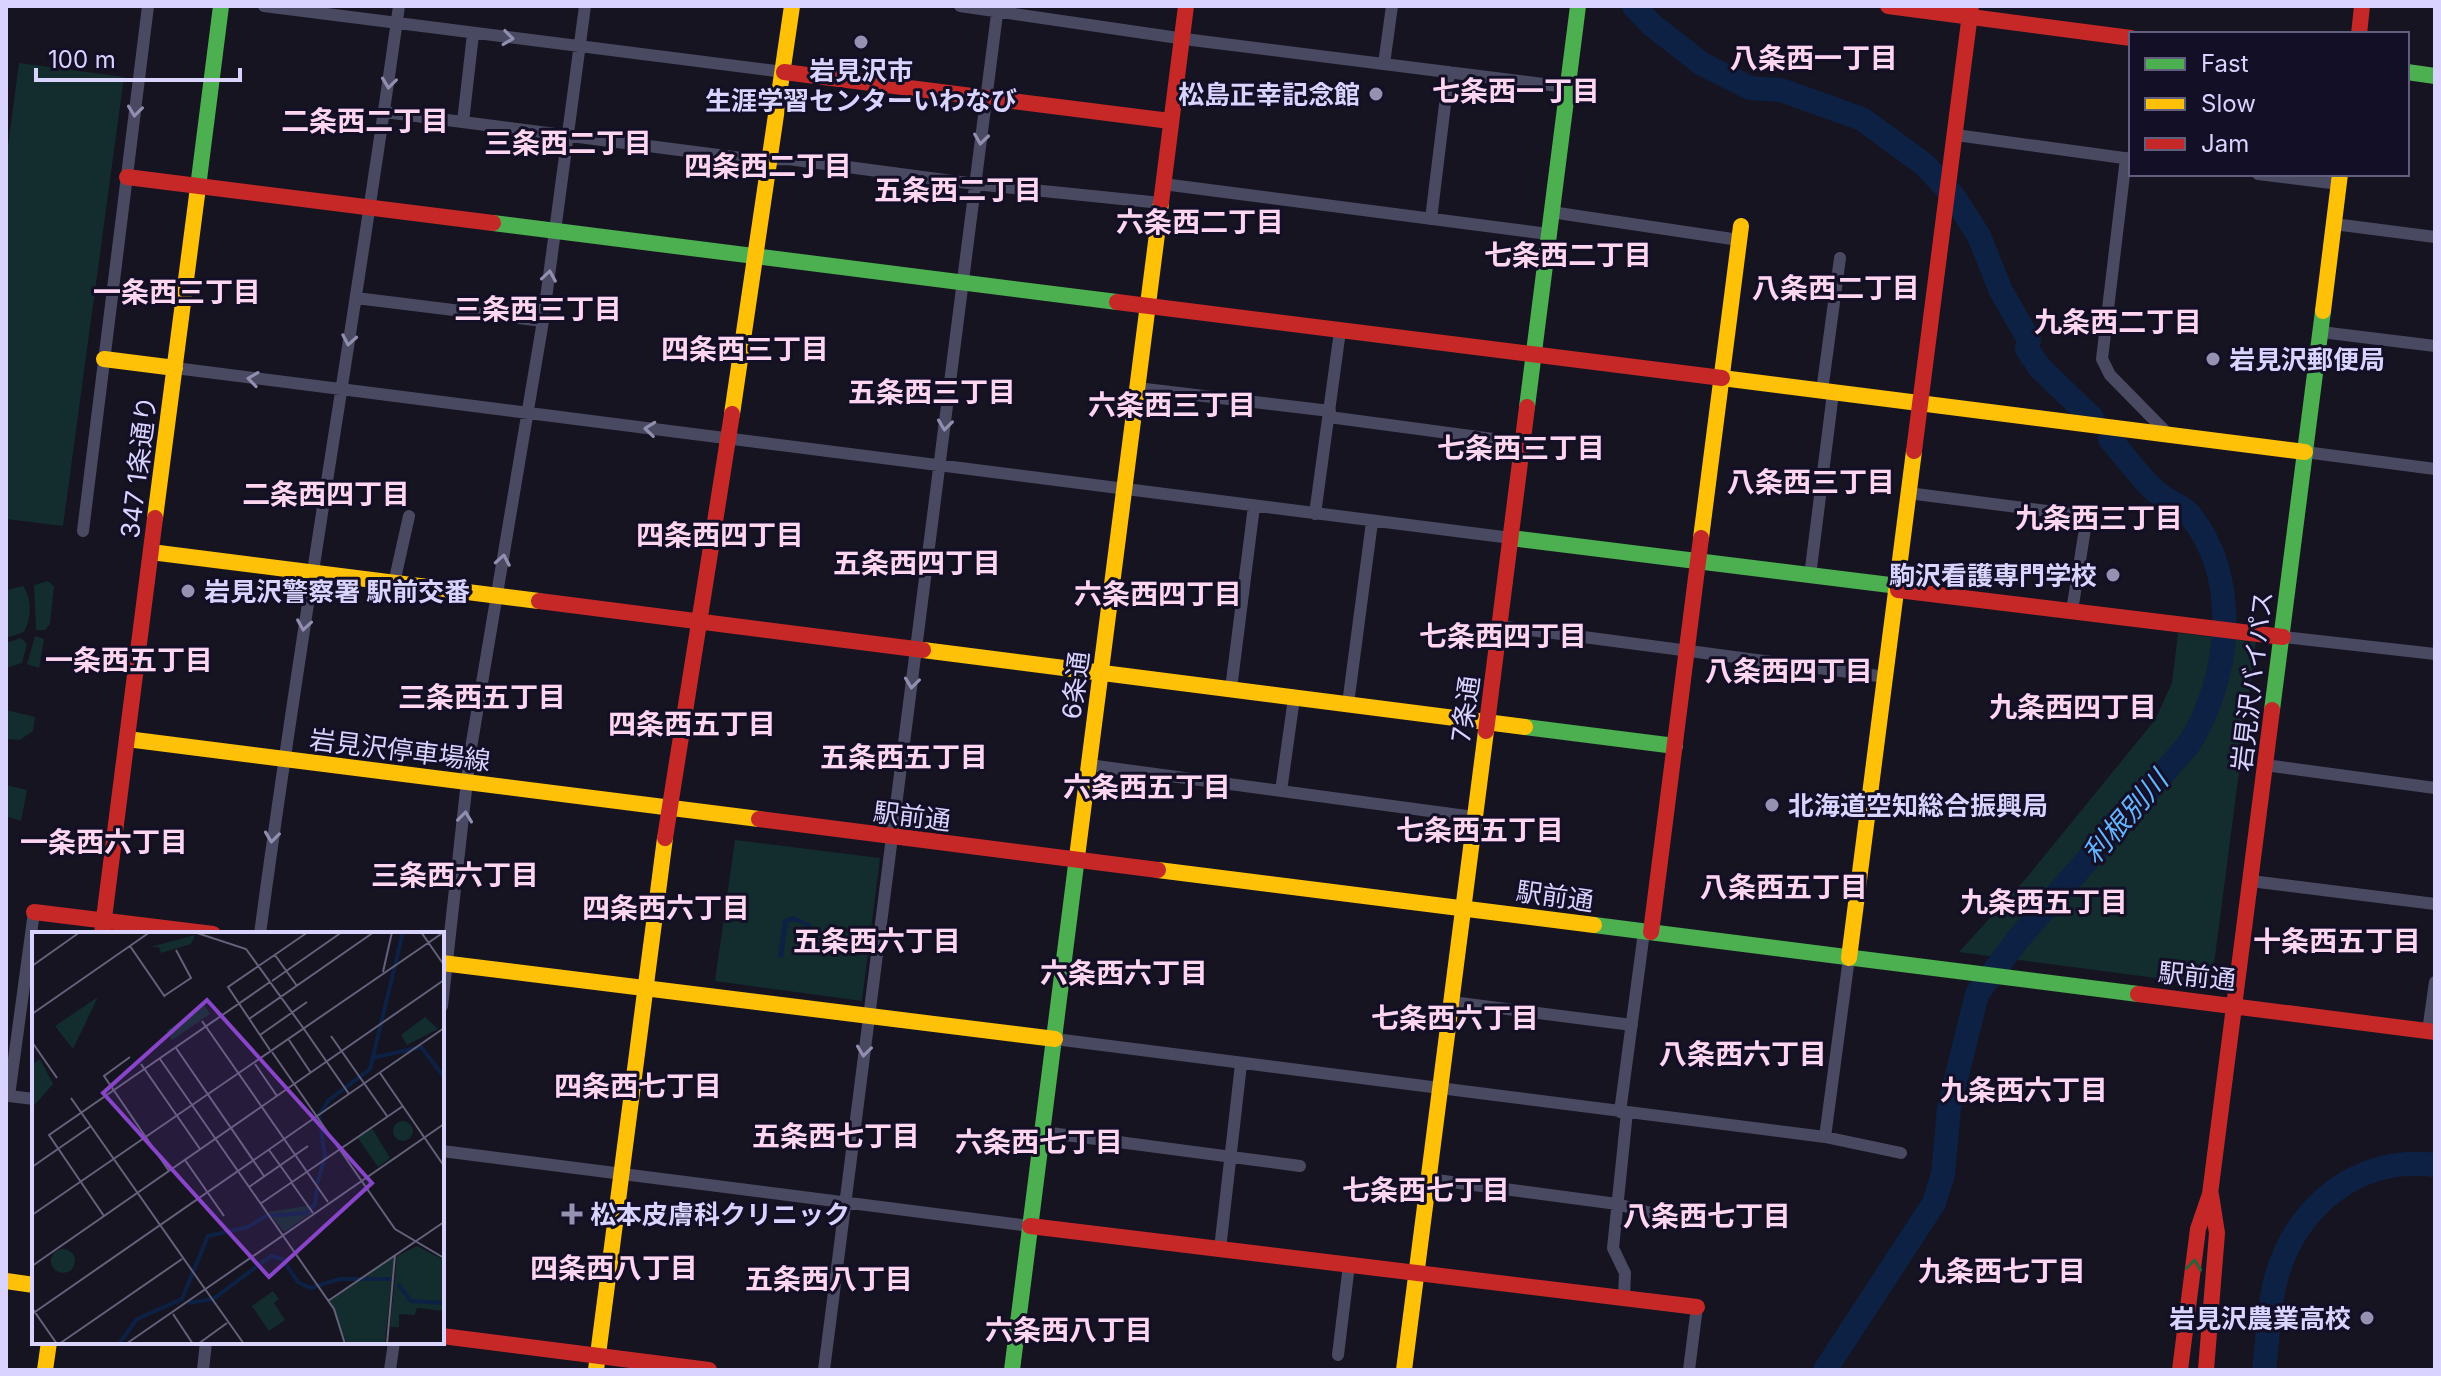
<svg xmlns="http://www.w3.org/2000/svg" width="2441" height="1376" viewBox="0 0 2441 1376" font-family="Inter,'Noto Sans JP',sans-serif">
<rect width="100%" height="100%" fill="#161421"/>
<path fill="#132c2d" d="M 19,63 L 124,77 L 63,526 L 6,519 L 6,161 Z
M 48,581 L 54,586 L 50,624 L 45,630 L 36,630 L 34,585 Z
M 23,586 C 32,599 32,617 24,632 L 6,638 L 6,590 Z
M 2178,633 L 2256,642 L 2214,964 L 2194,983 L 1959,952 L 2028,876 L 2155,720 L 2172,683 Z
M 35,636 L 44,639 L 39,668 L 27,664 Z
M 21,638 L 27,644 L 22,663 L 6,668 L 6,643 Z
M 6,710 L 35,717 L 33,731 L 20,740 L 6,739 Z
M 6,785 L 27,790 L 21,821 L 6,816 Z
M 735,840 L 880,858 L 862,1001 L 715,981 Z"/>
<path fill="#0d2144" d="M 793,916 L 811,924 L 808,949 L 802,948 L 805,925 L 792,921 L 788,923 L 783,958 L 778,957 L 783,920 Z"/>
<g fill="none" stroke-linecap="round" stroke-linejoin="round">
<path stroke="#0d2144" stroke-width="24" d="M 1634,6 L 1652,25 L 1702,64 L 1750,88 L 1781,90 L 1862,119 L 1925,165 L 1954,197 L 1979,236 L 2001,291 L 2029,340 L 2027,349 L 2040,368 L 2092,418
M 1825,1370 L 1934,1203 L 1943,1174 L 1949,1108 L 1977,994 L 2018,939 L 2189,744 C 2230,679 2242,578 2189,514 C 2180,504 2164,500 2154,490 C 2138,475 2124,455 2110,439
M 2264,1370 C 2268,1340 2268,1308 2276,1279 C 2295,1206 2359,1155 2435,1165"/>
<path stroke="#4a4962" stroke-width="12" d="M 264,6 L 784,72
M 960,6 L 1192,40 L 1567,87
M 1384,64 L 1392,6
M 385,112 L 757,160 L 788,159 L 975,184 L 1161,203
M 463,122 L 473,34
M 1956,135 L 2131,159
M 2126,158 L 2102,359 L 2110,375 L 2167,433
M 2258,174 L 2339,184
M 1163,184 L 1548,234
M 1551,212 L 1739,240
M 1431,219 L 1449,72
M 2334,224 L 2435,237
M 356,298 L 543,321
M 2321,332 L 2435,346
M 175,368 L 1511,538
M 1137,388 L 1330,411
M 1822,391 L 1840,258
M 1329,417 L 1523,443
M 2305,452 L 2435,469
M 1908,493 L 2087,516 L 2072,611
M 1315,514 L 1340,331
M 83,531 L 148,6
M 1810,576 L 1833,393
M 394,583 L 409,516
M 1500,626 L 1886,677
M 2283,637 L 2435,654
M 1231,689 L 1254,506
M 1348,704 L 1372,522
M 1089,765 L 1474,817
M 2265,765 L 2435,788
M 1281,791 L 1294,698
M 2251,881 L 2435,904
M 34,912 L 9,1096 L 34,1099
M 260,934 C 301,624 356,316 399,6
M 1452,1002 L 1632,1025
M 442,1006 L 470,754 L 543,321 L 585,6
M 2428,1031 L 2435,982
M 1055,1039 L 1825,1137 L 1849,958
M 1620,1112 L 1644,932
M 1043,1132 L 1300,1166
M 1825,1137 L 1901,1153
M 442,1151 L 1030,1226
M 1429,1179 L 1617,1204 L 1669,1218
M 1220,1249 L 1241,1064
M 1624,1298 L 1625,1273 L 1613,1248 L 1627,1112
M 1338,1355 L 1349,1265
M 203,1370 L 206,1342
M 390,1370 L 394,1342
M 824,1370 L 998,6
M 1689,1370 L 1697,1307"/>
<path stroke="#4caf50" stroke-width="16" d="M 2407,72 L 2435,76
M 197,195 L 221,6
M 493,223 L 1117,302
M 1527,407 L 1578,6
M 1511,538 L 1898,586
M 2272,710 L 2323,311
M 1525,727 L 1675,746
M 1594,925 L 2138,994
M 1012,1370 L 1077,857"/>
<path stroke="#ffc107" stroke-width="16" d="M 2323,311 L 2340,174
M 104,359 L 175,368
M 1722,378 L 2305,452
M 732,414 L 792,6
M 155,518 L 197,195
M 1701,538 L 1741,226
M 151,552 L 539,601
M 923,650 L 1525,727
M 127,739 L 759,819
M 1077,857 L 1161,203
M 1158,870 L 1594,925
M 1849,958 L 1914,451
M 442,963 L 1055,1039
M 6,1281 L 34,1285
M 45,1370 L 49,1342
M 596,1370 L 665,838
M 1404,1370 L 1486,731"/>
<path stroke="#c62828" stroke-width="16" d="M 1888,6 L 2131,38
M 2359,34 L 2362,6
M 784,72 L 1170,121
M 127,177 L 493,223
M 1161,203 L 1186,6
M 1117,302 L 1722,378
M 1914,451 L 1971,6
M 1898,590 L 2283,637
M 539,601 L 923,650
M 1486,731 L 1527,407
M 759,819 L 1158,870
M 665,838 L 732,414
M 34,912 L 213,934
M 1651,932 L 1701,538
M 102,934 L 155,518
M 2138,994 L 2435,1032
M 1030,1226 L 1697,1307
M 442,1336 L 709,1370
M 2180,1370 L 2198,1229 L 2210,1194 L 2272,710
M 2206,1370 L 2217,1233 L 2211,1195"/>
</g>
<defs><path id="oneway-chevron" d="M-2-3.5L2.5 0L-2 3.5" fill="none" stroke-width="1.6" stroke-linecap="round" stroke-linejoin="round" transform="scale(2)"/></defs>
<g stroke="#928eb0">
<use href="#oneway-chevron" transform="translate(508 38) rotate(7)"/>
<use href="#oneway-chevron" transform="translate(389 83) rotate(97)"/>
<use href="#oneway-chevron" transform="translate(135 111) rotate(97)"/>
<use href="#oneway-chevron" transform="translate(981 139) rotate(98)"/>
<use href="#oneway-chevron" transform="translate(549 276) rotate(-81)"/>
<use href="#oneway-chevron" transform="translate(349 340) rotate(100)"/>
<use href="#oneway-chevron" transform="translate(253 379) rotate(-172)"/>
<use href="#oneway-chevron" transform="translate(945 425) rotate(97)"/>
<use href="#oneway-chevron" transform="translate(650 429) rotate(-174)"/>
<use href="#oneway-chevron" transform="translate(503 560) rotate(-80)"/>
<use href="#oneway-chevron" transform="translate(304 625) rotate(99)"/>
<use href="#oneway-chevron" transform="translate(912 683) rotate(97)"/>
<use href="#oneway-chevron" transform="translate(465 817) rotate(-83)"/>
<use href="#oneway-chevron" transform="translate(272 837) rotate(97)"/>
<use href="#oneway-chevron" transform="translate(864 1051) rotate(97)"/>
</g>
<use stroke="#305f3b" href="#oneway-chevron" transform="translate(2194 1265) rotate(-83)"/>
<g fill="#9591b1" stroke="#130f26" stroke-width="3">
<circle cx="861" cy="42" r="8"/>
<circle cx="1376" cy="94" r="8"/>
<circle cx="2213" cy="359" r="8"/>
<circle cx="2113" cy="575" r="8"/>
<circle cx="188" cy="591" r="8"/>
<circle cx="1772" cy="805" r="8"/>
<path d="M568 1202h8v8h8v8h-8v8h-8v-8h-8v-8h8z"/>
<circle cx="2367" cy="1318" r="8"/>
</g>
<g text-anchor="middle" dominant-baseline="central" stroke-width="6" stroke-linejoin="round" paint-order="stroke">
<g font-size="26" font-weight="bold" fill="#d9d4ff" stroke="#130f26" text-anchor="start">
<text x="861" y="70" text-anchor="middle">岩見沢市<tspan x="861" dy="30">生涯学習センターいわなび</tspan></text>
<text x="1360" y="94" text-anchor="end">松島正幸記念館</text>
<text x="2229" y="359">岩見沢郵便局</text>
<text x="2097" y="575" text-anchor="end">駒沢看護専門学校</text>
<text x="204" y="591">岩見沢警察署 駅前交番</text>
<text x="1788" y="805">北海道空知総合振興局</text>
<text x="590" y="1214">松本皮膚科クリニック</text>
<text x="2351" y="1318" text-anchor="end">岩見沢農業高校</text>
</g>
<g font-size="26" fill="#d9d4ff" stroke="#130f26">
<text transform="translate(138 467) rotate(-83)">347 1条通り</text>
<text transform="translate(2252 681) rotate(-83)">岩見沢バイパス</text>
<text transform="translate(1075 685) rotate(-83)">6条通</text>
<text transform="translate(1465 709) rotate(-82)">7条通</text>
<text transform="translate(400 750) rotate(7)">岩見沢停車場線</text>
<text transform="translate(912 816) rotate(7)">駅前通</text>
<text transform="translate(1555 896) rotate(8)">駅前通</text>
<text transform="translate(2197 976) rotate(6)">駅前通</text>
</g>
<g font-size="28" font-weight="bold" fill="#ffd6f0" stroke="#130f26">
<text x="1814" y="58">八条西一丁目</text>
<text x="1516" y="91">七条西一丁目</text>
<text x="365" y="121">二条西二丁目</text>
<text x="568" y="143">三条西二丁目</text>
<text x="768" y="166">四条西二丁目</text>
<text x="958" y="190">五条西二丁目</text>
<text x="1200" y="222">六条西二丁目</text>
<text x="1568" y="255">七条西二丁目</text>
<text x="1836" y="288">八条西二丁目</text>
<text x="177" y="292">一条西三丁目</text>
<text x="538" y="309">三条西三丁目</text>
<text x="2118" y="322">九条西二丁目</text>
<text x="745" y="349">四条西三丁目</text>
<text x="932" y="392">五条西三丁目</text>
<text x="1172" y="405">六条西三丁目</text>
<text x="1521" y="448">七条西三丁目</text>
<text x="1811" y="482">八条西三丁目</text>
<text x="326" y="494">二条西四丁目</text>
<text x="2099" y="518">九条西三丁目</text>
<text x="720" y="535">四条西四丁目</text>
<text x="917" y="563">五条西四丁目</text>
<text x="1158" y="594">六条西四丁目</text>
<text x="1503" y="636">七条西四丁目</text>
<text x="129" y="660">一条西五丁目</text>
<text x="1789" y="671">八条西四丁目</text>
<text x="482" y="697">三条西五丁目</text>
<text x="2073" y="707">九条西四丁目</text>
<text x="692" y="724">四条西五丁目</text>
<text x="904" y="757">五条西五丁目</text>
<text x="1147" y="787">六条西五丁目</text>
<text x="1480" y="830">七条西五丁目</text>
<text x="104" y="842">一条西六丁目</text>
<text x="455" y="875">三条西六丁目</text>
<text x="1784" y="887">八条西五丁目</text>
<text x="2044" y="902">九条西五丁目</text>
<text x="666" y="908">四条西六丁目</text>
<text x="877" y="941">五条西六丁目</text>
<text x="2337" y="941">十条西五丁目</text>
<text x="1124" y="973">六条西六丁目</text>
<text x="1455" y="1018">七条西六丁目</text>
<text x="1743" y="1054">八条西六丁目</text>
<text x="638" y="1086">四条西七丁目</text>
<text x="2024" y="1090">九条西六丁目</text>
<text x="836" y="1136">五条西七丁目</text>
<text x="1039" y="1142">六条西七丁目</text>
<text x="1426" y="1190">七条西七丁目</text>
<text x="1707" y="1216">八条西七丁目</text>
<text x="614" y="1268">四条西八丁目</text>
<text x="2002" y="1271">九条西七丁目</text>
<text x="829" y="1279">五条西八丁目</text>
<text x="1069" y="1330">六条西八丁目</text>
</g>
<g font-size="28" font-style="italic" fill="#62b6ff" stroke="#130f26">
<text transform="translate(2125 817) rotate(-49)">利根別川</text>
</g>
</g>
<g transform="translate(32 932)">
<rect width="412" height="412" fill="#161421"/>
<path d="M 163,3 L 159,12 L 129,21 L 127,15 L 118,15 ZM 66,65 L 41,117 L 23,94 ZM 172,73 L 178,82 L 140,108 L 134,99 ZM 393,85 L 406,97 L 375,113 L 369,103 ZM 8,127 L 21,152 L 0,176 L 0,133 ZM361 199a10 10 0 1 1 20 0a10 10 0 1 1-20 0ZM 340,196 L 358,226 L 346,235 L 326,206 ZM 275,274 L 280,281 L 252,300 L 236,280 ZM 385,314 L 412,328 L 412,379 L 385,376 L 383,383 L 367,382 L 367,395 L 358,395 L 365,324 ZM19 329a12 12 0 1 1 24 0a12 12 0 1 1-24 0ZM 362,324 L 353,410 L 315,412 L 298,369 ZM 241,359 L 247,367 L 242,371 L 253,388 L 237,399 L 220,374 Z" fill="#132c2d"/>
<path fill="none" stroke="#0d2144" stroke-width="4" d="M 340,126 L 389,115 L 412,145M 285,253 L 293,224 L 287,183 L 297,168 L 338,137 L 371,0M 366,352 L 379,369 L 412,371M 156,371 L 181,367 L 239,324 L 250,327 L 266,350 L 278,356 L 308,347 L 359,347M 87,412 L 105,387 L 150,367 L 176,304 L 216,295 L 234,284 L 274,281 L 283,272 L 285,256"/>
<path fill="none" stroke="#64617a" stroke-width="2" d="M 162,0 L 214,17 L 272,97M 389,0 L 412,33M 98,14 L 133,65M 243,23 L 265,54M 0,34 L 48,0M 351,40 L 360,0M 240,49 L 310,0M 132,64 L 159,46 L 144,18M 0,82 L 118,0M 217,87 L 342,0M 170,89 L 296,270M 272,97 L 317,162M 228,103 L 275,70M 299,104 L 355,184M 257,108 L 279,141M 0,110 L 25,146M 144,116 L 232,244M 238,118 L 196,55 L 276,0M 240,120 L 363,297 L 412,326M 98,125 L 72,144 L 137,239M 128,127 L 160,173M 109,132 L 168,217M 223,132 L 245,164M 348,141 L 412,234M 39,166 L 173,357M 160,173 L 302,377 L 313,412M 237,218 L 260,250M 153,228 L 192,284M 0,235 L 59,194M 259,250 L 281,281M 217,255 L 276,214M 228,272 L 371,174M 0,283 L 412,0M 72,284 L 17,203 L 238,50M 0,334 L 412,48M 173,357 L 212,412M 296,369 L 412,290M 0,376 L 25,412M 0,382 L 412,96M 141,382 L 161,412M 27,412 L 150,327M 94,412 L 412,192M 166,412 L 195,391M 355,412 L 363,323"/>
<path fill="#8945c9" fill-opacity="0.15" stroke="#8945c9" stroke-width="4" d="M 175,68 L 340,251 L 237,345 L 71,161 Z"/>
<rect width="412" height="412" fill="none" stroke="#d9d4ff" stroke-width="4"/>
</g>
<rect width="2441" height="1376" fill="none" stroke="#d9d4ff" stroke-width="16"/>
<rect x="2129" y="32" width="280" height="144" fill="#130f26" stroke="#625e7d" stroke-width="2"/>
<rect x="2145" y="58" width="40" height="12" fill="#4caf50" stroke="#625e7d" stroke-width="2"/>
<text x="2201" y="72" font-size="24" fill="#d9d4ff">Fast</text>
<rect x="2145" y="98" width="40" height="12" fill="#ffc107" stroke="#625e7d" stroke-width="2"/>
<text x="2201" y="112" font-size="24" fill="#d9d4ff">Slow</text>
<rect x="2145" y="138" width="40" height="12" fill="#c62828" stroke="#625e7d" stroke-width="2"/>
<text x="2201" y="152" font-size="24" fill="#d9d4ff">Jam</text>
<path d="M36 68v12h204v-12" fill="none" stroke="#d9d4ff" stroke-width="4"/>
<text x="48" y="68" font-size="24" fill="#d9d4ff" stroke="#130f26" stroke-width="6" paint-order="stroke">100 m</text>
</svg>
